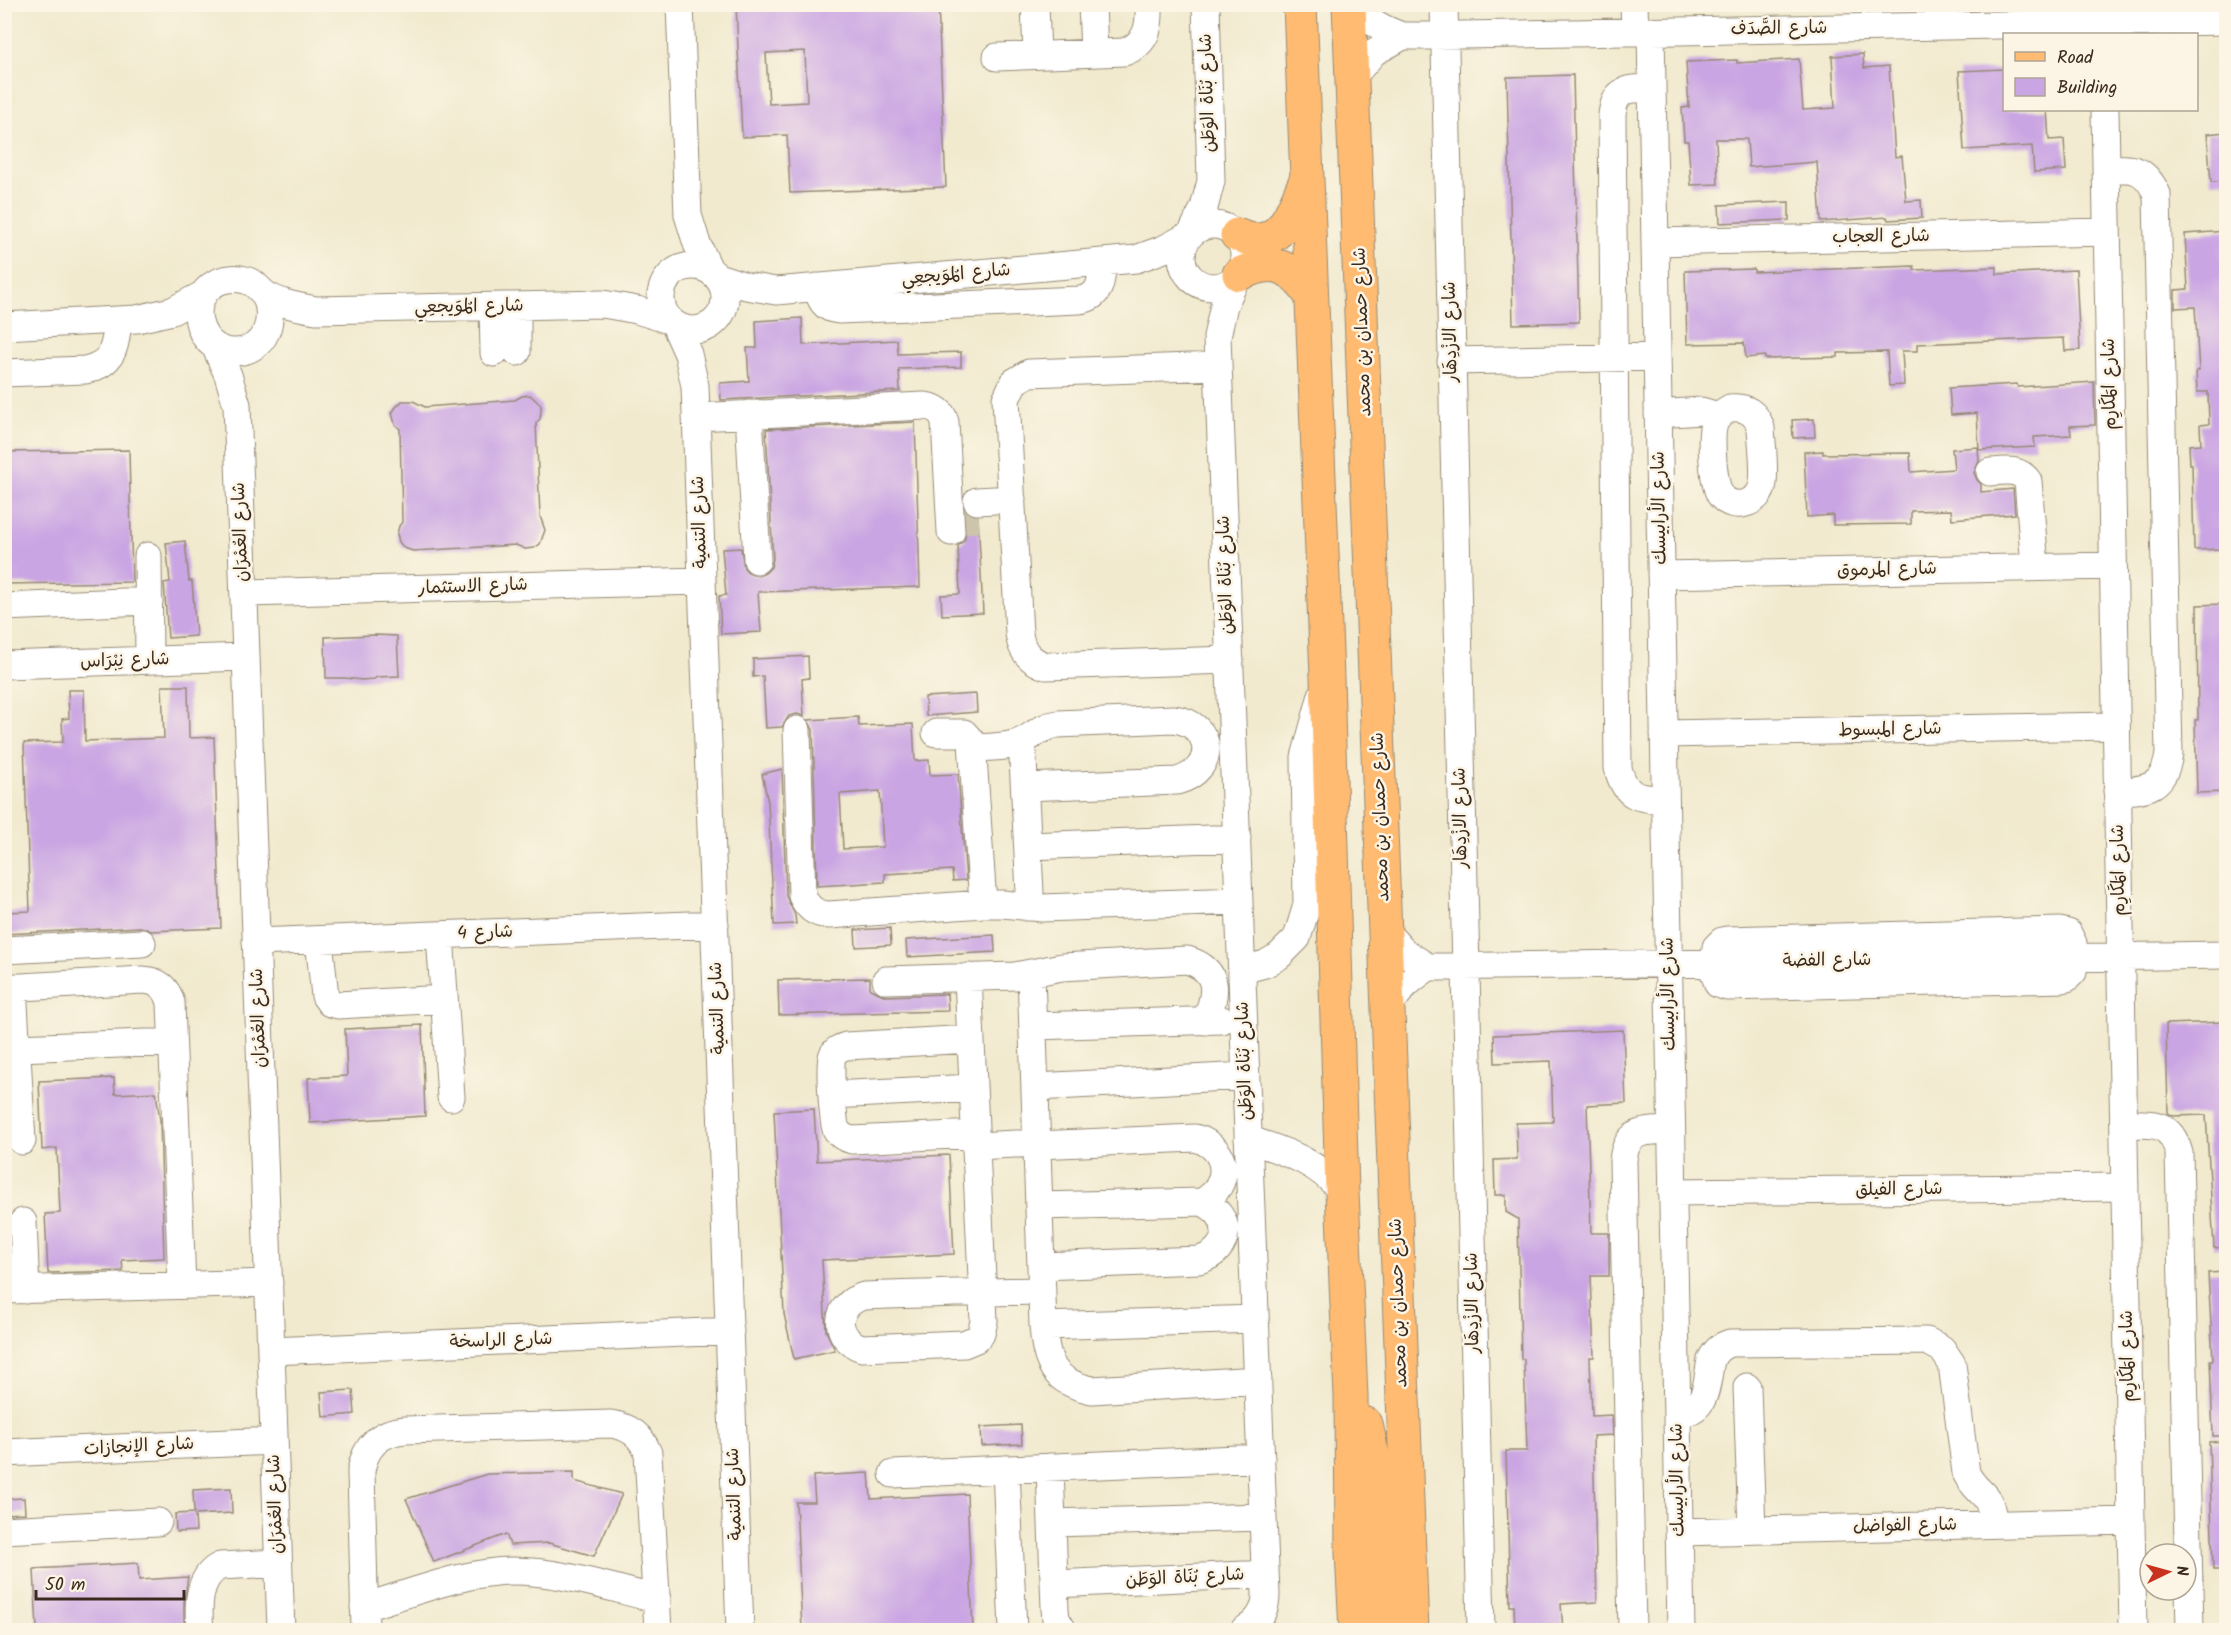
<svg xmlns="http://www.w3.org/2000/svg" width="2231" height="1635" viewBox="0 0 2231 1635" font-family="Kalam,'Playpen Sans Arabic',sans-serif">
<rect width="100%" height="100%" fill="#fcf5e5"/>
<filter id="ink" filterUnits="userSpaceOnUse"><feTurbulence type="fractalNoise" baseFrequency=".0167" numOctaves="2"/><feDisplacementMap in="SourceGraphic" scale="12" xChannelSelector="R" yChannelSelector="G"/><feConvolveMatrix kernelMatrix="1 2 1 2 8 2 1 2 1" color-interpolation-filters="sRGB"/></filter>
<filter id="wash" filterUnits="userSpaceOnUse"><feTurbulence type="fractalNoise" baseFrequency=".008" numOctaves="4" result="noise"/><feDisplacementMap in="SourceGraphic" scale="24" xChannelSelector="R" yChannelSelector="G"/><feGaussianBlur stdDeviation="1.35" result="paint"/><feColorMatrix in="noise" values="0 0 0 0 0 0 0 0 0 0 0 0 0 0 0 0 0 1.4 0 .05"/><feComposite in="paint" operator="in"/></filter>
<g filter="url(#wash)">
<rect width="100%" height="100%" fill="#f1eacf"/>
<g id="blocks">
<path fill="#caa5e3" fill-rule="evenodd" d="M 736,4 L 938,4 L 946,187 L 790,193 L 787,135 L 742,137 ZM 805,51 L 807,102 L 769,104 L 766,53 Z
M 1863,54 L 1864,68 L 1889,66 L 1895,157 L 1902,156 L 1906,201 L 1921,200 L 1922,218 L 1888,220 L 1887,217 L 1821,222 L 1817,162 L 1749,167 L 1747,139 L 1716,139 L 1718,184 L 1691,185 L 1688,141 L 1684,141 L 1682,108 L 1689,107 L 1686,62 L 1737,60 L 1737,63 L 1799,59 L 1803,110 L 1835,108 L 1832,56 Z
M 2004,69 L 2004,110 L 2047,110 L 2049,140 L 2064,139 L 2066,170 L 2034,172 L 2032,146 L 1964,150 L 1959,71 Z
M 1573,75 L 1579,322 L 1513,324 L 1507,77 Z
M 2226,132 L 2226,181 L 2211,182 L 2207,134 Z
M 1789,202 L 1789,220 L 1720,223 L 1719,205 Z
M 2226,231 L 2226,549 L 2194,550 L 2192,464 L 2190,464 L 2189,445 L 2201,444 L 2200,425 L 2209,424 L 2208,392 L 2197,392 L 2196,371 L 2199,371 L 2195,307 L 2175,308 L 2175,290 L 2188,289 L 2185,234 Z
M 1914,266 L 1914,270 L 1997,267 L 1997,274 L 2076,270 L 2080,350 L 2065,351 L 2064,338 L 1917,344 L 1917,351 L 1902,351 L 1904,385 L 1889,386 L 1887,352 L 1838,353 L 1838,357 L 1765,359 L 1765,356 L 1746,358 L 1744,343 L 1687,344 L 1685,271 L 1754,269 L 1754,272 Z
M 802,318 L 803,345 L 897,340 L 898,354 L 961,352 L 961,367 L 899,369 L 900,391 L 721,400 L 720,383 L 749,381 L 747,348 L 757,348 L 756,321 Z
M 2094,382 L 2095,425 L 2070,426 L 2071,435 L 2034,437 L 2035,447 L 1979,450 L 1977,413 L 1951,415 L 1949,388 L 2017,384 L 2018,387 Z
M 530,395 L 541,405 L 541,411 L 540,419 L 536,423 L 540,516 L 545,530 L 540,544 L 534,548 L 525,549 L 516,545 L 413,551 L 404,548 L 399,542 L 397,534 L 399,526 L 402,522 L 400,429 L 395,424 L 392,413 L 396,407 L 402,401 L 413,401 L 425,407 L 515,400 L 522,396 Z
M 1814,419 L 1815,437 L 1793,438 L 1792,420 Z
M 915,422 L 920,587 L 758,592 L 761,632 L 721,634 L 719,596 L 726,595 L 722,549 L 741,548 L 744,568 L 750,574 L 758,576 L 765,573 L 771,567 L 773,559 L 766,429 Z
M 1978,447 L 1979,461 L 1974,473 L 1977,480 L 1981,484 L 1981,492 L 2013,489 L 2015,514 L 1952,519 L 1951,510 L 1911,511 L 1911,524 L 1833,525 L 1833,515 L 1807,517 L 1804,452 L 1823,451 L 1823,454 L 1910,453 L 1911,472 L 1954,469 L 1952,449 Z
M 129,450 L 132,582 L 5,584 L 4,452 Z
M 966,511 L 970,515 L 978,517 L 983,613 L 942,615 L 941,595 L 960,594 L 958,546 L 965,539 Z
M 185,541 L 189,581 L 192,581 L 196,636 L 168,638 L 164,583 L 170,582 L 166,543 Z
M 2226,604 L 2226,792 L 2197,793 L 2195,720 L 2198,720 L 2197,605 Z
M 375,635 L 397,636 L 399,676 L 377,677 L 374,679 L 362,680 L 345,678 L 326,678 L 325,637 Z
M 808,656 L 809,678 L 802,679 L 804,716 L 797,714 L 789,716 L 782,727 L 766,728 L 763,676 L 753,677 L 753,659 Z
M 162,686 L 188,686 L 189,738 L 214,737 L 221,928 L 151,931 L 141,927 L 4,934 L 4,912 L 30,911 L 24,743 L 63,742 L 62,719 L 69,718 L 68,690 L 84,690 L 85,741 L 164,738 Z
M 976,694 L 977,712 L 926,716 L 925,697 Z
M 858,717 L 859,726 L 913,724 L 915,761 L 929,760 L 930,775 L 958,774 L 966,880 L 953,881 L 952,870 L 885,874 L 885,882 L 817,886 L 813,730 L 808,720 ZM 880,791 L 883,847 L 843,849 L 840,794 Z
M 782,769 L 786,896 L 795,915 L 796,924 L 774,925 L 768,802 L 762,774 Z
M 890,928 L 891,945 L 856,947 L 855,930 Z
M 994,935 L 995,952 L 907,957 L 906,940 Z
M 870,978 L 870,989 L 886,996 L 947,994 L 948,1011 L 779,1015 L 778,980 Z
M 2226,1022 L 2226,1247 L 2214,1248 L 2206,1115 L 2173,1116 L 2168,1113 L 2166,1024 Z
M 422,1025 L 425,1116 L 310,1123 L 308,1078 L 347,1076 L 345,1029 Z
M 1623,1030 L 1626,1103 L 1587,1105 L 1591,1233 L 1609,1233 L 1609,1276 L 1591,1276 L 1594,1357 L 1590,1357 L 1592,1416 L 1612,1415 L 1613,1435 L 1593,1436 L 1597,1602 L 1561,1604 L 1563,1630 L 1515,1630 L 1514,1606 L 1510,1606 L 1506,1451 L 1527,1451 L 1524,1359 L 1521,1359 L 1518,1219 L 1506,1212 L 1506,1195 L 1495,1195 L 1494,1160 L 1517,1159 L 1516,1123 L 1553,1122 L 1551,1061 L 1495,1063 L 1494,1035 Z
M 114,1078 L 115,1094 L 156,1092 L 160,1120 L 164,1258 L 122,1260 L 123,1271 L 48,1273 L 45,1214 L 60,1213 L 57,1148 L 42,1150 L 39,1081 Z
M 814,1109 L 817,1161 L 949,1155 L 954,1254 L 822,1260 L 826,1331 L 835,1350 L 794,1359 L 784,1314 L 774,1111 Z
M 2226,1272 L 2226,1436 L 2213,1436 L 2210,1360 L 2213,1360 L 2208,1273 Z
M 353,1390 L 355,1414 L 323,1417 L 321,1392 Z
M 1021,1425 L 1022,1444 L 982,1446 L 981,1427 Z
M 2226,1441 L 2226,1570 L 2213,1570 L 2209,1442 Z
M 574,1472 L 574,1481 L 622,1494 L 594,1556 L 549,1543 L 510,1545 L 506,1534 L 434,1562 L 406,1499 L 487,1474 Z
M 869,1473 L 871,1499 L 967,1494 L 973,1630 L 802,1630 L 796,1502 L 815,1502 L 813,1476 Z
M 231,1488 L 232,1513 L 195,1515 L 196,1531 L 176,1532 L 175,1514 L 194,1513 L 193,1490 Z
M 24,1498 L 25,1513 L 5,1514 L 4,1499 Z
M 138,1563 L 139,1580 L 188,1577 L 184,1602 L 184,1630 L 37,1630 L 34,1569 Z"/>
</g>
</g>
<g filter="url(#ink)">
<use href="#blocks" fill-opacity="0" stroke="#968a76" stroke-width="1.5"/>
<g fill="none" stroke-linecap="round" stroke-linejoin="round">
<path stroke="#cdc4ac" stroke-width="27" stroke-dasharray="27 14" stroke-linecap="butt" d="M 963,520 L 979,519"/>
<defs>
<path id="minor" d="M 680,4 L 688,215 L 697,244 L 710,271
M 1035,4 L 1037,55
M 1092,4 L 1094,53
M 1353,4 C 1367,21 1383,30 1403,36 L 2226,21
M 1444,4 L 1481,1630
M 1634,4 L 1635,32
M 1651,31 L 1681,1630
M 997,57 L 1124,52 C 1147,44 1150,27 1149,4
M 1353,76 L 1374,52 L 1403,36
M 1652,89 C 1628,88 1615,88 1612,115 L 1618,768 C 1625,797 1638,799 1665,799
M 2105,110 L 2133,1630
M 2106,169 C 2133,168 2144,167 2157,194 L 2169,754 C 2164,788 2148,790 2117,791
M1182 256a31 31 0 1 1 62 0a31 31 0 1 1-62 0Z
M 1192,232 L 1204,208 L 1211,181 L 1206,4
M 1655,242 L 2107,232
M661 298a32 32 0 1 1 64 0a32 32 0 1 1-64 0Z
M 1238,275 L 1224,305 L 1217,337 L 1266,1594 C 1266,1610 1259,1622 1244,1630
M 718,277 L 746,286 L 776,291 L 1136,259 L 1164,249 L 1190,235
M 817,287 C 820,300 824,309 839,310 L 1079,300 C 1101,298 1102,280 1102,262
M 265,295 C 276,319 266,351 235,352 C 201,353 185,307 211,286 C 223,277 241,276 254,284 C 259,288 262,293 268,296 C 282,304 299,307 316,310 L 603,304 L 637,310 L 669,320
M 517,306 L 517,352
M 493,307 L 494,353
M 675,325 L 688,354 L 695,386 L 740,1630
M 4,326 L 137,319 L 172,311 L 204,294
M 215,346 L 228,375 L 237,405 L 281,1630
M 1451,361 L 1657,357
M 1218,366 L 1029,373 L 1014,382 L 1006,399 L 1019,633 C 1021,651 1030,661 1046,666 L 1230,660
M 4,373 L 85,370 C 114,364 115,347 118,321
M 1730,408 C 1746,406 1756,413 1761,428 C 1762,446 1765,466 1763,483 C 1761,503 1734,512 1721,496 C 1713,487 1710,436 1714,424 C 1717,416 1723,412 1730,408 Z
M 749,414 L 757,560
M 1658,414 L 1701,411 L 1718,416
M 696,417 L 924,406 C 935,407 942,411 945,422 L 951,532
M 1990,472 C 2005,471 2019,468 2028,481 L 2035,567
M 977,501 L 1012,499
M 148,556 L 149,660
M 1661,575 L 2113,566
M 244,593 L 702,581
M 4,607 L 149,601
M 4,665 L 246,657
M 797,730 L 802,896 C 808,908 815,914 829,915 L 983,904 L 1003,904 L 1042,908 L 1239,901
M 936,733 L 964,733 L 972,742 L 983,904
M 1664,734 L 2116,726
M 1022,741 L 1030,892 L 1026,907
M 974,748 C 989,747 1008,748 1023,741 C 1035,734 1043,726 1058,724 L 1173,719 C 1214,723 1218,770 1177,781 L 1025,787
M 1028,846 L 1237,838
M 1385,931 L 1404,952 L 1428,967 L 2226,955
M 2060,931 L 2068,933 L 2073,943 L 2073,972 L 2067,978 L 2063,979 L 1727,987 L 1718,984 L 1714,973 L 1716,947 L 1722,941 L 1727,940 Z
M 440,935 L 451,1097
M 319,940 L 325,996 L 330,1003 L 338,1005 L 444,999
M 256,942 L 715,924
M 4,950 L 142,943
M 1242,970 L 1265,964 L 1279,956 L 1297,938 L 1307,905 L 1305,757 L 1322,695
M 1031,974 L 1043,1326 C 1046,1363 1053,1382 1092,1390 L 1258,1380
M 968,977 L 984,1321 L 981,1334 L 976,1339 L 964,1344 L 862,1348 C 832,1338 834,1304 864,1296 C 923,1294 983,1292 1042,1291
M 886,980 L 1015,976 L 1062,967 L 1187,960 C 1221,970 1217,995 1205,1021
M 13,987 L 22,1141
M 4,988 L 143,980 C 159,981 167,988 171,1003 L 182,1285
M 1388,1006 L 1406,984 L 1428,967
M 1034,1026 L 1222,1020
M 971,1039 L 846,1046 C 840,1048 834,1050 832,1057 C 829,1064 833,1123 836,1129 C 840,1136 845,1138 852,1140 L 975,1134
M 17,1048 L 172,1042
M 1036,1087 L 1246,1076
M 832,1095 L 973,1088
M 2124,1124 C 2152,1124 2170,1120 2179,1153 L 2190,1630
M 1248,1139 C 1283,1151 1318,1161 1342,1192
M 1037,1145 L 1195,1138 C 1229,1147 1233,1185 1202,1202
M 976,1146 L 1037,1143
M 1672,1192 L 2125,1187
M 1039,1206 L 1202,1202 C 1234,1215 1232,1251 1199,1260 L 1041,1266
M 23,1222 L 26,1290
M 4,1290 L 269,1283
M 1043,1326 L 1255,1319
M 271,1351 L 730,1331
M 1747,1387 L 1752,1530
M 1677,1413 C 1708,1413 1706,1384 1711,1360 C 1715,1351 1720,1346 1730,1343 L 1927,1341 L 1942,1349 L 1952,1364 L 1966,1473 C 1978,1497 1992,1491 1993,1524
M 4,1453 L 274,1441
M 1050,1467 L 1055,1609 L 1056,1619 L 1063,1630
M 1006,1469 L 1013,1630
M 893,1474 L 1261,1458
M 1052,1523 L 1263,1517
M 4,1530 L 158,1522
M 1679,1532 L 2131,1521
M 1055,1584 L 1265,1574
M 364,1607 C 409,1594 466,1571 512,1571 C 560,1571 610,1588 657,1599
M 200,1630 C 198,1608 197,1577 220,1566 L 278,1563
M 365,1630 L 361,1471 C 365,1447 379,1432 405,1430 L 611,1424 C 630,1427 641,1435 648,1453 L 658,1630
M 1632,1630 L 1623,1160 C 1627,1128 1645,1132 1671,1130"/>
<path id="major" d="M 1300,4 L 1327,677 L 1342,1192 L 1351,1396 L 1352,1553 L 1356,1630
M 1349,4 L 1412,1630
M 1237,235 C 1280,254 1291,214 1305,182
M 1239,274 C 1275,258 1290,264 1311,296
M 1366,1424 L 1374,1462 L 1382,1630"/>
</defs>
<use href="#minor" stroke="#968a76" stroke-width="29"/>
<use href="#major" stroke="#968a76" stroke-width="35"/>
<use href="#minor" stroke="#fff" stroke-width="27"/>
<use href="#major" stroke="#ffbb71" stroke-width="33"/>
</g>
</g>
<g text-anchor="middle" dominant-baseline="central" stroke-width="5" stroke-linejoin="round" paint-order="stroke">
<g font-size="18" fill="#3b2a1e" stroke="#fcf5e5">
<text transform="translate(1779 29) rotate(-1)">شارع الصَّدَف</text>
<text transform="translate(1208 93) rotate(-92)">شارع بُنَاة الوَطَن</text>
<text transform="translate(1881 237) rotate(-1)">شارع العجاب</text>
<text transform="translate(956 275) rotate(-5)">شارع المُوَيجعِي</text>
<text transform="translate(469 307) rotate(-1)">شارع المُوَيجعِي</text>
<text transform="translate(1363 332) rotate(-92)">شارع حمدان بن محمد</text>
<text transform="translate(1451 332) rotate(-91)">شارع الازْدِهَار</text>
<text transform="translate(2110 384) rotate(-91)">شارع المَكَارِم</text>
<text transform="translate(1660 508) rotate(-91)">شارع الأرابيسك</text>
<text transform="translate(700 522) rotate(-92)">شارع التنمية</text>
<text transform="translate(241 532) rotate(-92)">شارع العُمْرَان</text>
<text transform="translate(1887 570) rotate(-1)">شارع المرموق</text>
<text transform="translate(1226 575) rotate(-92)">شارع بُنَاة الوَطَن</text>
<text transform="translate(473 587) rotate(-2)">شارع الاستثمار</text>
<text transform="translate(125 661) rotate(-2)">شارع نِبْرَاس</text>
<text transform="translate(1890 730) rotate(-1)">شارع المبسوط</text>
<text transform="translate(1381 817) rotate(-92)">شارع حمدان بن محمد</text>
<text transform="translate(1461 818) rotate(-91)">شارع الازْدِهَار</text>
<text transform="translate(2119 870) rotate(-91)">شارع المَكَارِم</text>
<text transform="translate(485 933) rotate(-2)">شارع 4</text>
<text transform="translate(1827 961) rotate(-1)">شارع الفضة</text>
<text transform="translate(1669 994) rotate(-91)">شارع الأرابيسك</text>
<text transform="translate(718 1008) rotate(-92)">شارع التنمية</text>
<text transform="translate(259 1018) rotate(-92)">شارع العُمْرَان</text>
<text transform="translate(1245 1061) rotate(-92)">شارع بُنَاة الوَطَن</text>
<text transform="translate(1899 1190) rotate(-1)">شارع الفيلق</text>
<text transform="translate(1399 1303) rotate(-92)">شارع حمدان بن محمد</text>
<text transform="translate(1473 1303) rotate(-91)">شارع الازْدِهَار</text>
<text transform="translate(501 1341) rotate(-2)">شارع الراسخة</text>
<text transform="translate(2128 1356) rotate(-91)">شارع المَكَارِم</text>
<text transform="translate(139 1447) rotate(-3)">شارع الإنجازات</text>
<text transform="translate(1678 1480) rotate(-91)">شارع الأرابيسك</text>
<text transform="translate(735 1494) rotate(-92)">شارع التنمية</text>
<text transform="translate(276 1504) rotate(-92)">شارع العُمْرَان</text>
<text transform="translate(1905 1526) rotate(-1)">شارع الفواضل</text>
<text transform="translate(1185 1578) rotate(-3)">شارع بُنَاة الوَطَن</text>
</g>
</g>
<rect width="2231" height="1635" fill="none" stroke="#fcf5e5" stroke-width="24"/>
<rect x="2003" y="33" width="195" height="78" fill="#fcf5e5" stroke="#afa495" stroke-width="1.5"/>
<rect x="2015" y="52" width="30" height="9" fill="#ffbb71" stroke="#afa495" stroke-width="1.5"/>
<text x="2057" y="63" font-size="18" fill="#3b2a1e">Road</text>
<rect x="2015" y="78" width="30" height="18" fill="#caa5e3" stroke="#afa495" stroke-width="1.5"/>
<text x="2057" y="93" font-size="18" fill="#3b2a1e">Building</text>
<g transform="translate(2168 1572) rotate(85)"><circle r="28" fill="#fcf5e5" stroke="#afa495" stroke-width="1.5"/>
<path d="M0-4.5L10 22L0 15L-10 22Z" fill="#c8321e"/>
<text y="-9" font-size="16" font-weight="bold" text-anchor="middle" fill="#3b2a1e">N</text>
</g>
<path d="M36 1590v9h148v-9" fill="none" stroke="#3b2a1e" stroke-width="3"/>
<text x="45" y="1590" font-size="18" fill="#3b2a1e" stroke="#fcf5e5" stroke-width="4.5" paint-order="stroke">50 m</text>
</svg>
